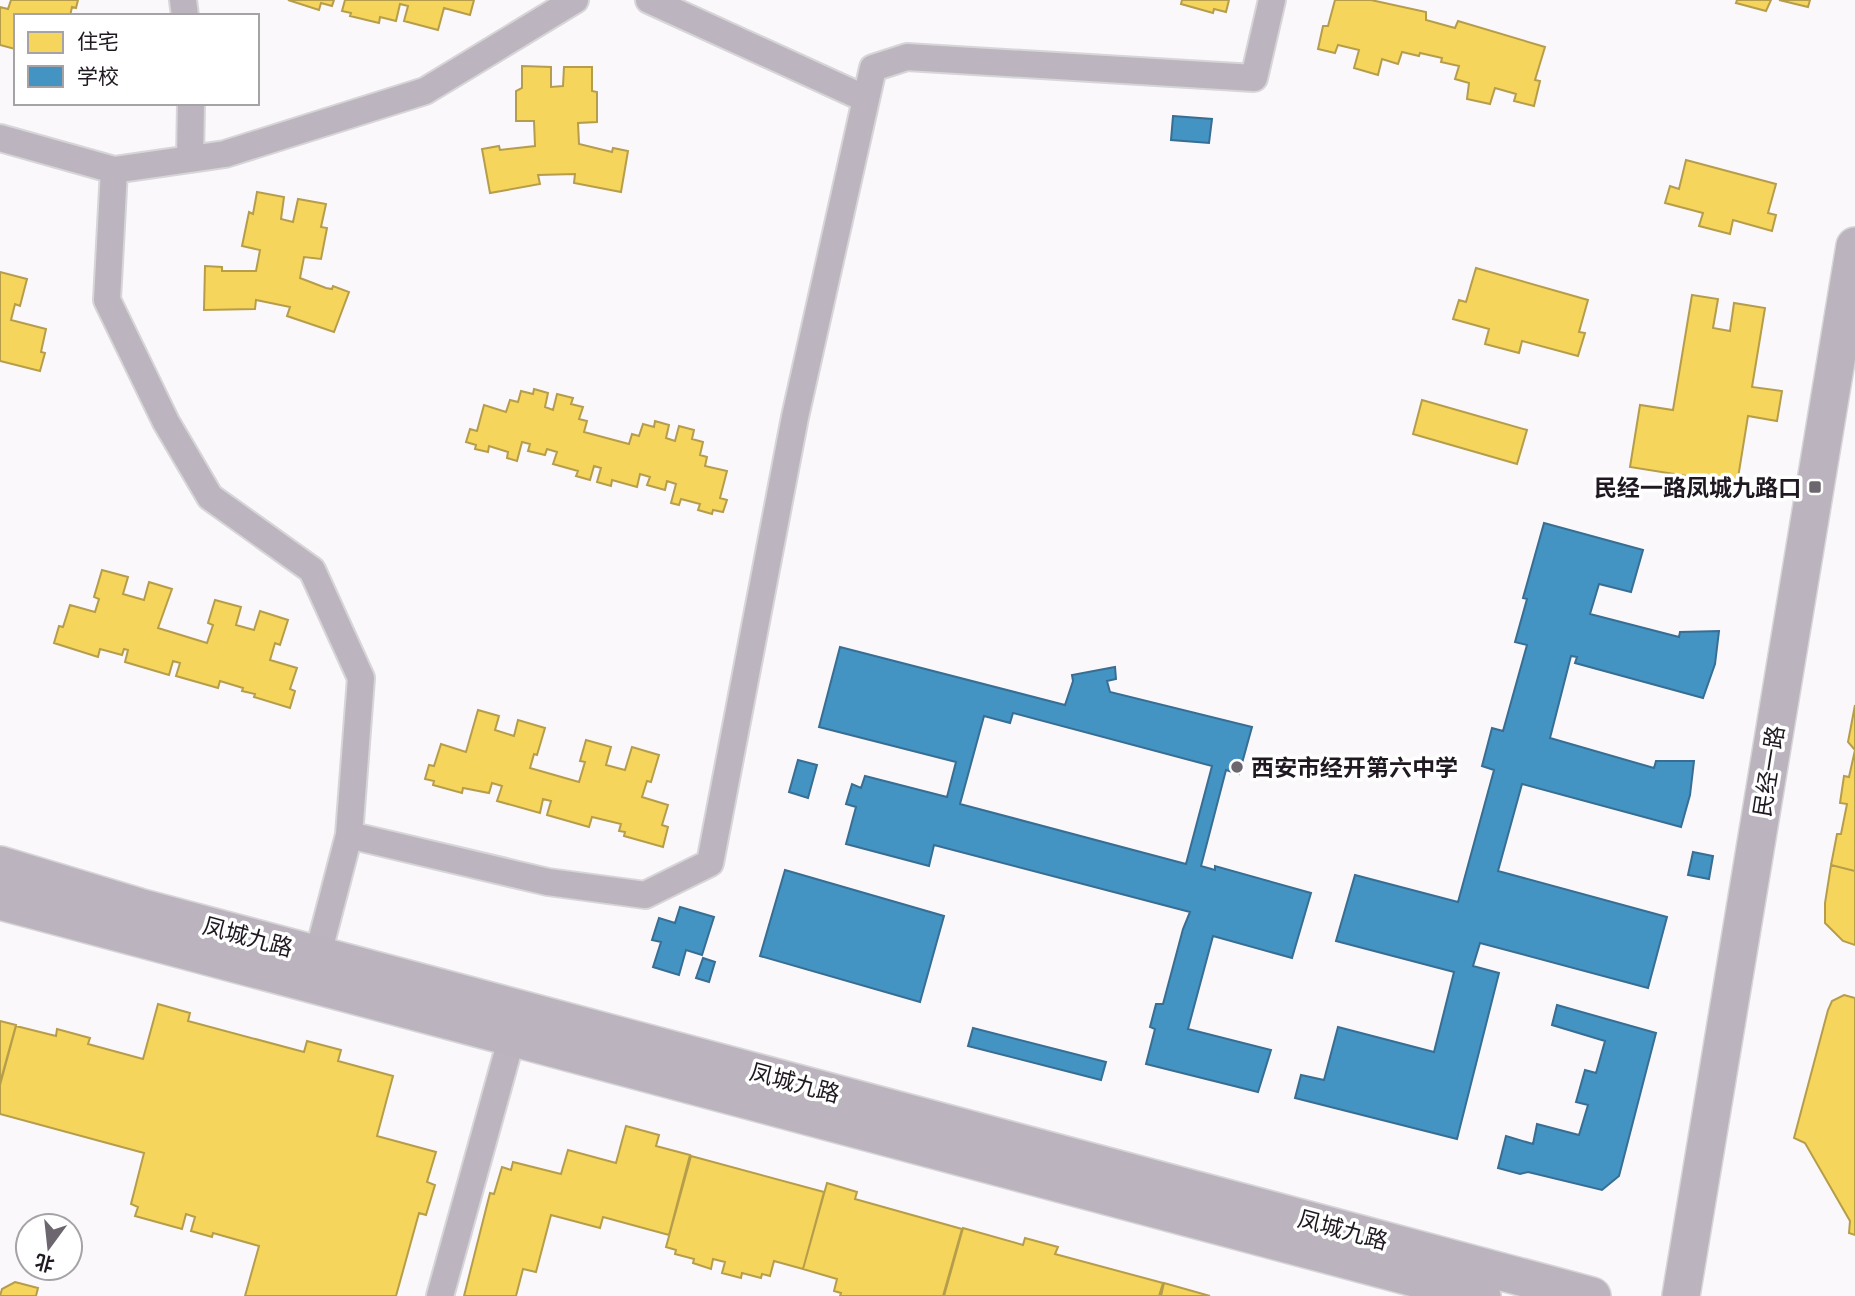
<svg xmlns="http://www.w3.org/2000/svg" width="1855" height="1296" viewBox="0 0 1855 1296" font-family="'Open Sans','Noto Sans SC',sans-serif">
<rect width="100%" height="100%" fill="#faf8fb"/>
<path fill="#f6d55c" stroke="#b69d4b" stroke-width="2" d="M 11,0 L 78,0 L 76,8 L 72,7 L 70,16 L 16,16 L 15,49 L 0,45 L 0,7 L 8,9 Z
M 288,0 L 334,0 L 332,6 L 321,3 L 319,10 Z
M 345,0 L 474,0 L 470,15 L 444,8 L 438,30 L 404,21 L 408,6 L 400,4 L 396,21 L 380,17 L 379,23 L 350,16 L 351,13 L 342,11 Z
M 1182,0 L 1229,0 L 1226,12 L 1214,9 L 1213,13 L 1181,4 Z
M 1335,0 L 1371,0 L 1426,12 L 1426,20 L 1455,28 L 1458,21 L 1545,47 L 1535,80 L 1540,81 L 1534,106 L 1514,101 L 1516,94 L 1495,88 L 1490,104 L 1467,99 L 1469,83 L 1455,79 L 1459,66 L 1441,62 L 1442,58 L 1420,53 L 1419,56 L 1402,52 L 1398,64 L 1382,59 L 1378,75 L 1354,68 L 1359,50 L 1338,45 L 1335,53 L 1318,49 L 1323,26 L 1328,26 Z
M 1737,0 L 1771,0 L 1766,11 L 1736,3 Z
M 1779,0 L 1810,0 L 1808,7 Z
M 522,66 L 551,67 L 551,87 L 563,86 L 564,67 L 592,67 L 592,91 L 597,92 L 597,122 L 578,123 L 579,144 L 612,152 L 613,148 L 628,151 L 621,192 L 574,183 L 575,174 L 538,175 L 540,184 L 490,193 L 482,149 L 499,146 L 500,150 L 535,146 L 534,121 L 516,121 L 516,91 L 522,88 Z
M 1686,160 L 1776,184 L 1768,213 L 1776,215 L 1772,231 L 1733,220 L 1730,234 L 1699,226 L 1703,213 L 1665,203 L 1670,186 L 1679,189 Z
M 257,192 L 284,197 L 281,219 L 293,222 L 298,199 L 326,204 L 321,227 L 327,228 L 321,259 L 304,257 L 300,278 L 326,288 L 332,289 L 333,286 L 349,292 L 334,332 L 287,316 L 290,307 L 256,300 L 255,309 L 204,310 L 205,266 L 222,267 L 222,271 L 256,271 L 260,250 L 242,246 L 249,212 L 253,214 Z
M 1476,268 L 1588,300 L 1579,332 L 1585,333 L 1578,356 L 1522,341 L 1519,353 L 1485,344 L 1489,329 L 1453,319 L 1459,300 L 1466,302 Z
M 0,272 L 27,279 L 20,306 L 15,304 L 11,320 L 46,329 L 41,352 L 45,353 L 40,371 L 0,361 Z
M 1692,295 L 1718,299 L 1713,328 L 1730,331 L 1734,303 L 1765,308 L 1752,387 L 1782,391 L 1777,421 L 1748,416 L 1737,484 L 1630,467 L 1640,405 L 1673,410 Z
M 534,389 L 548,393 L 545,407 L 553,410 L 557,394 L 573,398 L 571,404 L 583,407 L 579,419 L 587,421 L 584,432 L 629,444 L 632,434 L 639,436 L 643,424 L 654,427 L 655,421 L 669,425 L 666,438 L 675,441 L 679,426 L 694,430 L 692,439 L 703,442 L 700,455 L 707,457 L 705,466 L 727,471 L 720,498 L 727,500 L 723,512 L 713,510 L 712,514 L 698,510 L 700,504 L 681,499 L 679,505 L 671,503 L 676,484 L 667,481 L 665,490 L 647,485 L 650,477 L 640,474 L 637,487 L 612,480 L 611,486 L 597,482 L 601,468 L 594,466 L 590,480 L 576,476 L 578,471 L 553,464 L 557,452 L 547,449 L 545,455 L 528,451 L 530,444 L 522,442 L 517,461 L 507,458 L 508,452 L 489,446 L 488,452 L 475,449 L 476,445 L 466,442 L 470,429 L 477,431 L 484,405 L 506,412 L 510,400 L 518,402 L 521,391 L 533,394 Z
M 1422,400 L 1527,430 L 1517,464 L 1413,434 Z
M 102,570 L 128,577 L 123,594 L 144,600 L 149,582 L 172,589 L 158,628 L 207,643 L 213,625 L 208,623 L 215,600 L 241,607 L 236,625 L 254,630 L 260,611 L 288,620 L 280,645 L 275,643 L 270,660 L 297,668 L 290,689 L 295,691 L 290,708 L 254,697 L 255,694 L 242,691 L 243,688 L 220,681 L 218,688 L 176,676 L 180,663 L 173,661 L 169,675 L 125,662 L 128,650 L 124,649 L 122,655 L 100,649 L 98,657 L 54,643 L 59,626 L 63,627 L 70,605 L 95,612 L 99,599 L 94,597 Z
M 1855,705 L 1855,871 L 1831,865 L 1837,834 L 1841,834 L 1847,804 L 1840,803 L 1844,776 L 1849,777 L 1855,750 L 1848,742 Z
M 478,710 L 499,716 L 495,730 L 514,736 L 518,720 L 545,728 L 537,755 L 534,754 L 530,768 L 579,782 L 585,762 L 580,761 L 586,740 L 611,747 L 606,765 L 625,770 L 632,747 L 659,755 L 651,782 L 647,781 L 642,797 L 668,805 L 662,825 L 668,827 L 663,847 L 624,836 L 625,832 L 619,831 L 621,824 L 592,817 L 589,827 L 547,815 L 551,801 L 543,799 L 540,813 L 497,801 L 502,786 L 492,783 L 489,793 L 463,788 L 462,793 L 433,785 L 434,781 L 425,779 L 429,765 L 434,766 L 441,744 L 466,752 Z
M 1831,865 L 1855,871 L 1855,945 L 1843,941 L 1825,923 L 1825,903 Z
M 1844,995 L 1855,998 L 1855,1235 L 1849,1233 L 1850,1221 L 1805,1143 L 1794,1138 L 1828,1010 L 1832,1001 Z
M 158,1004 L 190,1013 L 188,1021 L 304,1052 L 307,1041 L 341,1050 L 338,1061 L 393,1076 L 377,1136 L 436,1152 L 427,1182 L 435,1185 L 426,1215 L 419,1213 L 396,1296 L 245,1296 L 259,1246 L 213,1233 L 212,1237 L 191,1231 L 195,1217 L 186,1214 L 182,1229 L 135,1216 L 138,1207 L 131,1204 L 144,1153 L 0,1114 L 0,1085 L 16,1026 L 56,1036 L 57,1029 L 90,1038 L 88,1044 L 143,1059 Z
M 0,1021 L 16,1025 L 0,1083 Z
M 626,1126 L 659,1135 L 656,1146 L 690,1155 L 669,1235 L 603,1217 L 600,1228 L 551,1215 L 536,1272 L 523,1269 L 516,1296 L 464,1296 L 490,1193 L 494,1194 L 502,1167 L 511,1170 L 513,1162 L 561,1174 L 568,1150 L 616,1163 Z
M 691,1156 L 824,1192 L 803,1269 L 774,1261 L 770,1276 L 762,1274 L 761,1278 L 742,1273 L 741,1278 L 722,1273 L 725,1262 L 713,1259 L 711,1269 L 693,1263 L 694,1259 L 675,1254 L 676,1250 L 666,1247 Z
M 827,1183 L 857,1192 L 855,1199 L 962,1229 L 943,1296 L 840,1296 L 841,1293 L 834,1291 L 837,1279 L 803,1269 Z
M 963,1228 L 1023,1245 L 1025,1238 L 1058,1247 L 1055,1254 L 1163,1283 L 1159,1296 L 944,1296 Z
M 15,1282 L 38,1288 L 36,1296 L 0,1296 L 2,1289 Z
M 1164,1283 L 1210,1296 L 1161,1296 Z"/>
<path fill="#4393c3" stroke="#386e93" stroke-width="2" fill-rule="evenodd" d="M 1173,116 L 1212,119 L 1209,143 L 1171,140 Z
M 1544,523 L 1643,550 L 1631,592 L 1599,584 L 1590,614 L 1679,637 L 1680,632 L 1719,631 L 1715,664 L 1703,698 L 1575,663 L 1577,657 L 1571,656 L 1550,738 L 1654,768 L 1656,761 L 1694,761 L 1690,795 L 1681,827 L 1522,784 L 1498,871 L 1667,917 L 1648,988 L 1480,943 L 1473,966 L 1499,973 L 1457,1139 L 1295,1098 L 1301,1075 L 1324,1080 L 1338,1027 L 1434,1052 L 1454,972 L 1336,941 L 1355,875 L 1458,902 L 1494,770 L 1482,766 L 1492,728 L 1503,731 L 1527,645 L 1515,642 L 1527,599 L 1523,598 Z
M 840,647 L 1065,705 L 1073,681 L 1072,675 L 1115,667 L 1116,679 L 1107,681 L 1110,692 L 1252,727 L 1239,774 L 1226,770 L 1201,866 L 1215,870 L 1215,866 L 1311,893 L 1292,958 L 1213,936 L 1188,1029 L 1271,1050 L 1258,1092 L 1146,1064 L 1155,1029 L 1150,1027 L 1156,1004 L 1163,1004 L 1183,929 L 1190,912 L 934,845 L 929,866 L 846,844 L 856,807 L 846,804 L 852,784 L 861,788 L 865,776 L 947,797 L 956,762 L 819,727 ZM 1013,713 L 1212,766 L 1186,864 L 960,804 L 984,716 L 1010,723 Z
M 798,760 L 817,765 L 808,798 L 789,792 Z
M 1693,852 L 1713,856 L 1709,879 L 1688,875 Z
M 785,870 L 944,916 L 920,1002 L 760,956 Z
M 680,907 L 714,917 L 702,955 L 686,950 L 679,975 L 653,967 L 661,942 L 652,940 L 659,918 L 675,923 Z
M 703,958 L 715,962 L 709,982 L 696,978 Z
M 1557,1005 L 1656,1033 L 1619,1176 L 1602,1190 L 1528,1172 L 1520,1174 L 1498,1168 L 1506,1136 L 1533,1144 L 1537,1124 L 1579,1135 L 1588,1105 L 1576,1102 L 1585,1070 L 1596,1073 L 1605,1041 L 1552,1025 Z
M 973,1028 L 1106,1062 L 1101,1080 L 968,1046 Z"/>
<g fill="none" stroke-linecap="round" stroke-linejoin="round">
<defs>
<path id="street" d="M 183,0 L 185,16
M 649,0 L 866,99
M 0,138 L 114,170 L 225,154 L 425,91 L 575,0
M 190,159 L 191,103
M 114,170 L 107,300 L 166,422 L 210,497 L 312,570 L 361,678 L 349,835
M 318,954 L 349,835 L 548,882 L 645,895 L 710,863 L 795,417 L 873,68 L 907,57 L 1254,78 L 1272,0
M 440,1296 L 516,1022"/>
<path id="secondary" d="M 0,865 L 139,907 L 1592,1296
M 0,901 L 1482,1296
M 1681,1296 L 1855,246"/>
</defs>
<use href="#street" stroke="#d7d5d7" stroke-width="30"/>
<use href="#secondary" stroke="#d7d5d7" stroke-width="40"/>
<use href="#street" stroke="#bcb5bf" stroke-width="26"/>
<use href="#secondary" stroke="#bbb4be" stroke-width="37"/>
</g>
<g fill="#6c676e" stroke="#fff" stroke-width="2.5">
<rect x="1808" y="480" width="14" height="14" rx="3.5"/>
<circle cx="1237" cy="767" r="7"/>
</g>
<g text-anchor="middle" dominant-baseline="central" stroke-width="7" stroke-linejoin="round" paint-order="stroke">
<g font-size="23" font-weight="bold" fill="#201922" stroke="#fff" text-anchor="end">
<text x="1801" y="487">民经一路凤城九路口</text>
<text x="1251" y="767" text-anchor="start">西安市经开第六中学</text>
</g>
<g font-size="23" fill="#201922" stroke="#fff">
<text transform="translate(1768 771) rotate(-81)">民经一路</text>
<text transform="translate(248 936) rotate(15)">凤城九路</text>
<text transform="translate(795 1082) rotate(15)">凤城九路</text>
<text transform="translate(1343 1229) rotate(15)">凤城九路</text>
</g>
</g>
<rect x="14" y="14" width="245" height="91" fill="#ffffff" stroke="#a6a3a7" stroke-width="2"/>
<rect x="28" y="32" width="35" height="21" fill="#f6d55c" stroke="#a6a3a7" stroke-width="2"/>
<text x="77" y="49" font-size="21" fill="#201922">住宅</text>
<rect x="28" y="66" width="35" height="21" fill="#4393c3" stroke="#a6a3a7" stroke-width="2"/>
<text x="77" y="84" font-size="21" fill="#201922">学校</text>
<g transform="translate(49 1247) rotate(195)"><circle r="33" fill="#ffffff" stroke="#a6a3a7" stroke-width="2"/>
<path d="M0-5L12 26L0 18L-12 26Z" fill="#6c676e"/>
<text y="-10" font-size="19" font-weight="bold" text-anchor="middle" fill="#201922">北</text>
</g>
</svg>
